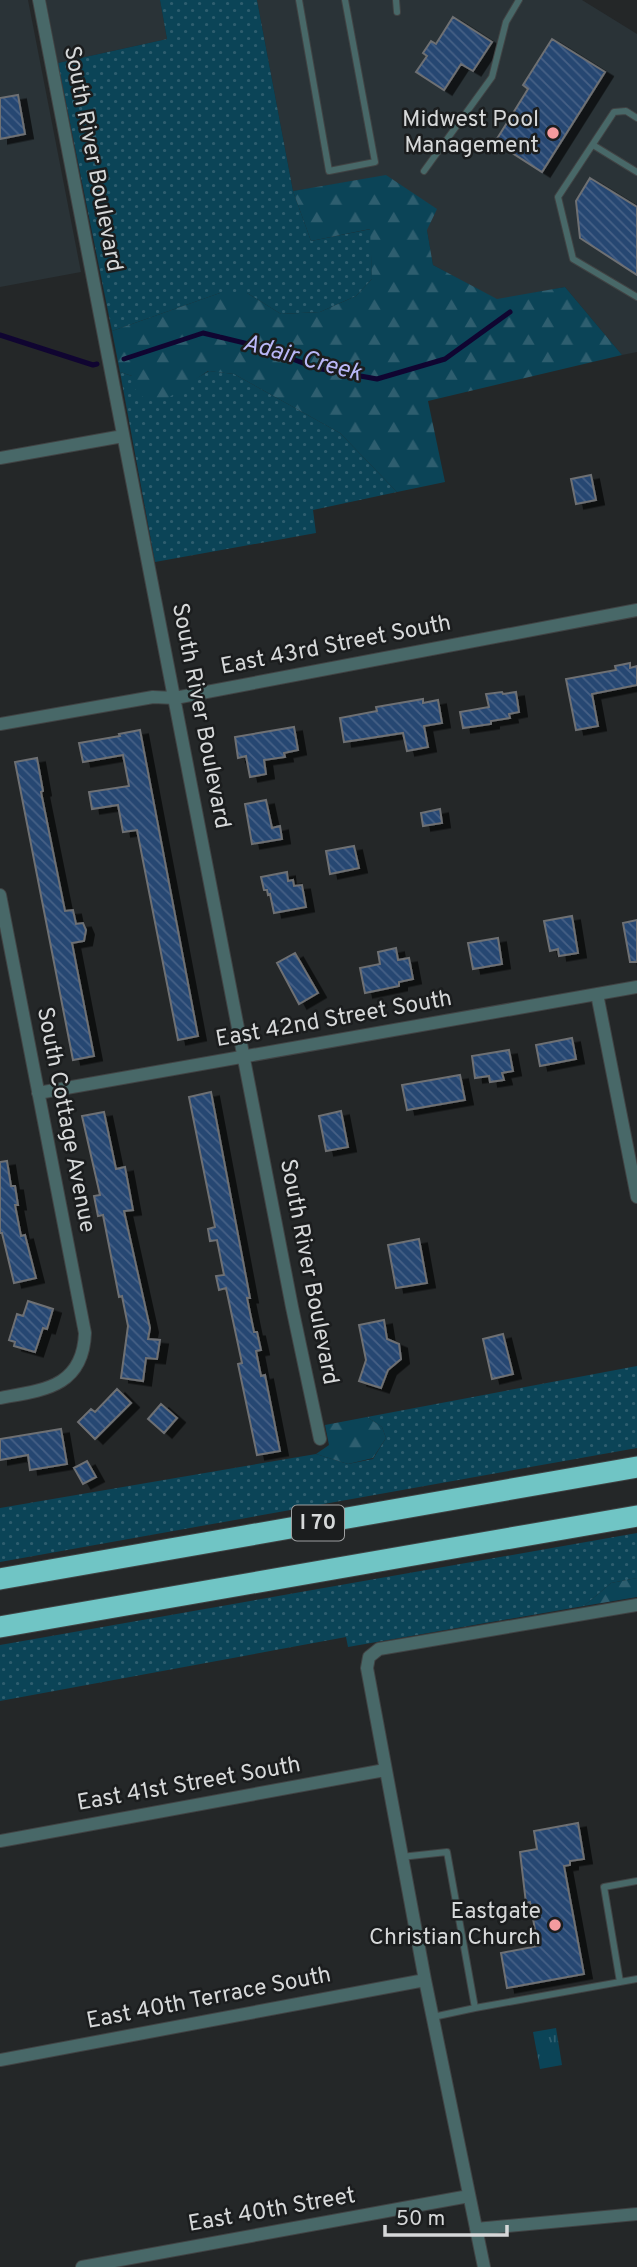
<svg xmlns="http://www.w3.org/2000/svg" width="637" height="2267" viewBox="0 0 637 2267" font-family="Overpass,sans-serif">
<defs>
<pattern id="grass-dots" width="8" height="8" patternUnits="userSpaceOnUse" patternTransform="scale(1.75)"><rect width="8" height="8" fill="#0b4457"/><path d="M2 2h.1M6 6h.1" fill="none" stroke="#2e5e6f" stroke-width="1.8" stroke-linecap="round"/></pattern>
<pattern id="forest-firs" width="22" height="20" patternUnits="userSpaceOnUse" patternTransform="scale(1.75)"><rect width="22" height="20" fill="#0b4457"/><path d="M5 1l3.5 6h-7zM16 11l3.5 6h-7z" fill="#2e5e6f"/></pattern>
<pattern id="park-tufts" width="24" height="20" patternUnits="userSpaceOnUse" patternTransform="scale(1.75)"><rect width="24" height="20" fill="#0b4457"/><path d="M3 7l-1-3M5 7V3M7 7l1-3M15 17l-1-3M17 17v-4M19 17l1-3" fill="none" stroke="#2e5e6f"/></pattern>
<pattern id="building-back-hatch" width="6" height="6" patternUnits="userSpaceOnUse" patternTransform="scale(1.75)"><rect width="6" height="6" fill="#274772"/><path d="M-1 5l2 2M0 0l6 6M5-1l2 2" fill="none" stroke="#466186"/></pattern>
<filter id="shadow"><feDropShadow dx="8" dy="4.5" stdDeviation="0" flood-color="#0009"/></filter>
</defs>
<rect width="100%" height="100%" fill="#242728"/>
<path fill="#2a3337" d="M 0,0 L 28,0 L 81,272 L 0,287 Z
M 46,0 L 160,0 L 167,39 L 58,63 Z
M 257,0 L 582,0 L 637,34 L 637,352 L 622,355 L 565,287 L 497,300 L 433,265 L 427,230 L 386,176 L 293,191 Z"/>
<path fill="url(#grass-dots)" d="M 160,0 L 257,0 L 293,191 L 311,241 L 371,229 L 372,279 L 356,296 L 320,312 L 281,314 L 247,293 L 220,293 L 112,331 L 58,63 L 167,39 Z
M 209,371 L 234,374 L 340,433 L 397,492 L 313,510 L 316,533 L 155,562 L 120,372 L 132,376 L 188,383 Z
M 637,1366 L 637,1448 L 0,1562 L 0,1508 L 316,1454 L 348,1464 L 373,1459 L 386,1438 L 382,1427 L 367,1417 Z
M 637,1533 L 637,1578 L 611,1583 L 584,1606 L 348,1647 L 346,1637 L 0,1701 L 0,1645 Z"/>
<path fill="url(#forest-firs)" d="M 386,175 L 437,209 L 427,230 L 433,265 L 497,299 L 565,287 L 622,355 L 428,401 L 445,482 L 397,492 L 340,433 L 234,374 L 208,371 L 165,400 L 147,401 L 134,388 L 132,376 L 120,372 L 112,331 L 220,293 L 247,293 L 281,314 L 320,312 L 356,296 L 372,279 L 370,229 L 311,241 L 293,191 Z
M 367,1417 L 382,1427 L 386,1438 L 373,1458 L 348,1464 L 316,1454 L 329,1445 L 325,1425 Z
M 637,1578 L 637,1597 L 584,1606 L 611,1583 Z"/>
<path fill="url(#park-tufts)" d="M 556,2028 L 562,2065 L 540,2069 L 533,2032 Z"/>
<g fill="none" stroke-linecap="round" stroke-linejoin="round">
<path stroke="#100531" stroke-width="5" d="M 0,335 L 93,365 L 97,364
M 124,359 L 203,333 L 261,347 L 316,368 L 377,379 L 445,359 L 510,312"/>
</g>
<path fill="url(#building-back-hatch)" stroke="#6e7073" stroke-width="2" filter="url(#shadow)" d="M 453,17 L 492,42 L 473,71 L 461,64 L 444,90 L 416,72 L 427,56 L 423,53 L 431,41 L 436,44 Z
M 552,39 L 605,72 L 542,172 L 495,142 L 528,89 L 523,85 Z
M 18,95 L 25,134 L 0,139 L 0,98 Z
M 590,178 L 637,207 L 637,275 L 580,238 L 576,201 Z
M 591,475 L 596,500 L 576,504 L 571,479 Z
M 630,663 L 630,668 L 637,666 L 637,685 L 592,694 L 598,726 L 576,730 L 566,679 L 616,670 L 615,666 Z
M 502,692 L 503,694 L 516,692 L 519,712 L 509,714 L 510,718 L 491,721 L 491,724 L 463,728 L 460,712 L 489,707 L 486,694 Z
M 423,699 L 423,703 L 438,700 L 442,723 L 424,726 L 428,747 L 407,751 L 403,733 L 344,742 L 340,718 L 377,711 L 376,707 Z
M 294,727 L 298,750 L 284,753 L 285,757 L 264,760 L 266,774 L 250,777 L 246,756 L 238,758 L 235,737 Z
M 140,730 L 198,1036 L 178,1040 L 137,830 L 123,832 L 118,805 L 92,809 L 89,792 L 129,786 L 123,755 L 83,762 L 79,743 L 120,736 L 119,734 Z
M 37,758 L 43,791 L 41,792 L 65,911 L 73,910 L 76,924 L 83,923 L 86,930 L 84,941 L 72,943 L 94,1056 L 73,1060 L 15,762 Z
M 266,800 L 272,828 L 280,826 L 282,839 L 252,844 L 245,804 Z
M 440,809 L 442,823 L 423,826 L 421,813 Z
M 354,846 L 359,868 L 330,874 L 326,851 Z
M 287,872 L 288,881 L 293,880 L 294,886 L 302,885 L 306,907 L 274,913 L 270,894 L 268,895 L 267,890 L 264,890 L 261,877 Z
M 572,916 L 578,953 L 559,956 L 558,949 L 550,951 L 544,921 Z
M 637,920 L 637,962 L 630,962 L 623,923 Z
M 498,938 L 502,964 L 473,969 L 468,943 Z
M 396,948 L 398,960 L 409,958 L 413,979 L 399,982 L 399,986 L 365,993 L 360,968 L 380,964 L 378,952 Z
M 295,953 L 318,993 L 299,1004 L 277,963 Z
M 572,1038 L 576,1059 L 540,1066 L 536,1045 Z
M 509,1050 L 513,1071 L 502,1073 L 504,1080 L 490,1082 L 489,1076 L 475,1078 L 472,1056 Z
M 460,1075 L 465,1100 L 407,1110 L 402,1085 Z
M 211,1092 L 250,1298 L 247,1298 L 254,1332 L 257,1332 L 261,1350 L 256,1351 L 261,1376 L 265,1375 L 280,1451 L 257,1455 L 238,1364 L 242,1363 L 226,1288 L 219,1290 L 216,1276 L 224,1275 L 217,1240 L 210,1241 L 208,1229 L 215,1227 L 189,1097 Z
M 341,1111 L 348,1147 L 326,1151 L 319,1116 Z
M 104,1112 L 116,1169 L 125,1167 L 133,1210 L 124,1211 L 150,1328 L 148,1339 L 160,1340 L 157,1359 L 146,1358 L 143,1381 L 121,1378 L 128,1326 L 122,1296 L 119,1297 L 103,1215 L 98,1216 L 94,1196 L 100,1195 L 82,1116 Z
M 7,1161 L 11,1186 L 15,1186 L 18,1205 L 15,1205 L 21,1236 L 25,1235 L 36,1278 L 14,1283 L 2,1233 L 0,1233 L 0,1162 Z
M 419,1239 L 427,1283 L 396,1288 L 388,1245 Z
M 28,1301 L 53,1309 L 47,1329 L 43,1328 L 35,1352 L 14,1346 L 15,1342 L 9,1340 L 17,1314 L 23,1316 Z
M 384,1320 L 387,1339 L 399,1344 L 401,1359 L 388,1370 L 381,1388 L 359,1381 L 366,1360 L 359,1325 Z
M 503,1334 L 513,1374 L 492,1379 L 483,1339 Z
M 117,1389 L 131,1403 L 95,1439 L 78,1422 L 91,1409 L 95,1412 Z
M 161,1404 L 177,1418 L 164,1433 L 148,1419 Z
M 61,1429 L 67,1464 L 30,1470 L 28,1455 L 0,1460 L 0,1439 Z
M 87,1461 L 96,1477 L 83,1484 L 74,1468 Z
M 578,1823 L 584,1859 L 570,1861 L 570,1865 L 564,1866 L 584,1974 L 507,1988 L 501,1953 L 538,1946 L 530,1902 L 526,1903 L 520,1852 L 537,1849 L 534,1831 Z"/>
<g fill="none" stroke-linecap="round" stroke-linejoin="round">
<defs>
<path id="service" d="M 299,0 L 329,171 L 375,162 L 345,0
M 396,0 L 397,12
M 637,118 L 626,111 L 614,112 L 558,197 L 573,259 L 637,297
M 593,145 L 637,172
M 424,171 L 492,77 L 506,22 L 519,0
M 401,1857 L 447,1852 L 475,2008 L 433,2017
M 620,1982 L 604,1887 L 637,1881
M 475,2008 L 637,1979"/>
<path id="minor" d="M 39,0 L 292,1307 L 320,1439
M 0,458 L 123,436
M 0,724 L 153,697 L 175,698 L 637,610
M 0,895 L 85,1333 C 83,1387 44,1390 0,1398
M 597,994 L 637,1197
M 38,1093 L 637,987
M 0,1841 L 385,1770
M 0,2060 L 425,1980
M 476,2229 L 637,2214
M 82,2267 L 469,2196
M 484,2267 L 425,1980 L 367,1668 L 369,1657 L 379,1649 L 637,1605"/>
<path id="motorway" d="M 0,1579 L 637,1467
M 0,1627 L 637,1516"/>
</defs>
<use href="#service" stroke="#404344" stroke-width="8"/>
<use href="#minor" stroke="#404344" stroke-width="14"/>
<use href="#motorway" stroke="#404344" stroke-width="23"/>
<use href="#service" stroke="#486868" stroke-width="6"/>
<use href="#minor" stroke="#486868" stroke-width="12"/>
<use href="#motorway" stroke="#70c5c5" stroke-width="21"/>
</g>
<g fill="#f49b9f" stroke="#1b1d1e" stroke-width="2.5">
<circle cx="553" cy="133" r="7"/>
<circle cx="555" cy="1925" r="7"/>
</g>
<g text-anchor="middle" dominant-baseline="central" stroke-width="5" stroke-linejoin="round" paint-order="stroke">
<rect fill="#1b1d1e" stroke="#9ea0a1" stroke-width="2" x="292" y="1505.5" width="52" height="35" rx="5"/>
<g font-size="21" font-weight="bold" fill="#d6d8d9">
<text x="318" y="1523">I 70</text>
</g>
<g font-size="23" fill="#d6d8d9" stroke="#1b1d1e" text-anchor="end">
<text x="539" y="120">Midwest Pool<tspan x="539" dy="26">Management</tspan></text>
<text x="541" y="1912">Eastgate<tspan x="541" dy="26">Christian Church</tspan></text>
</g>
<g font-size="23" fill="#d6d8d9" stroke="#1b1d1e">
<text transform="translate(92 159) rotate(79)">South River Boulevard</text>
<text transform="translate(336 646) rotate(-11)">East 43rd Street South</text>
<text transform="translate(200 716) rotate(79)">South River Boulevard</text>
<text transform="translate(334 1020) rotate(-10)">East 42nd Street South</text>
<text transform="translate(65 1120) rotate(79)">South Cottage Avenue</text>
<text transform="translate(308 1272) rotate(79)">South River Boulevard</text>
<text transform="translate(189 1785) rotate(-10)">East 41st Street South</text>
<text transform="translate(209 1999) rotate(-11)">East 40th Terrace South</text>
<text transform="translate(272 2211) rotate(-10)">East 40th Street</text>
</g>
<g font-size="24" font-style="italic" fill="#b9b7f7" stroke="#1b1d1e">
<text transform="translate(302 359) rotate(15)">Adair Creek</text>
</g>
</g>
<path d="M385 2225v10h122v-10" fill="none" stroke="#d6d8d9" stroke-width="3.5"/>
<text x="396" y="2225" font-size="21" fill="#d6d8d9" stroke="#1b1d1e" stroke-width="5" paint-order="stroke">50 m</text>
</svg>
